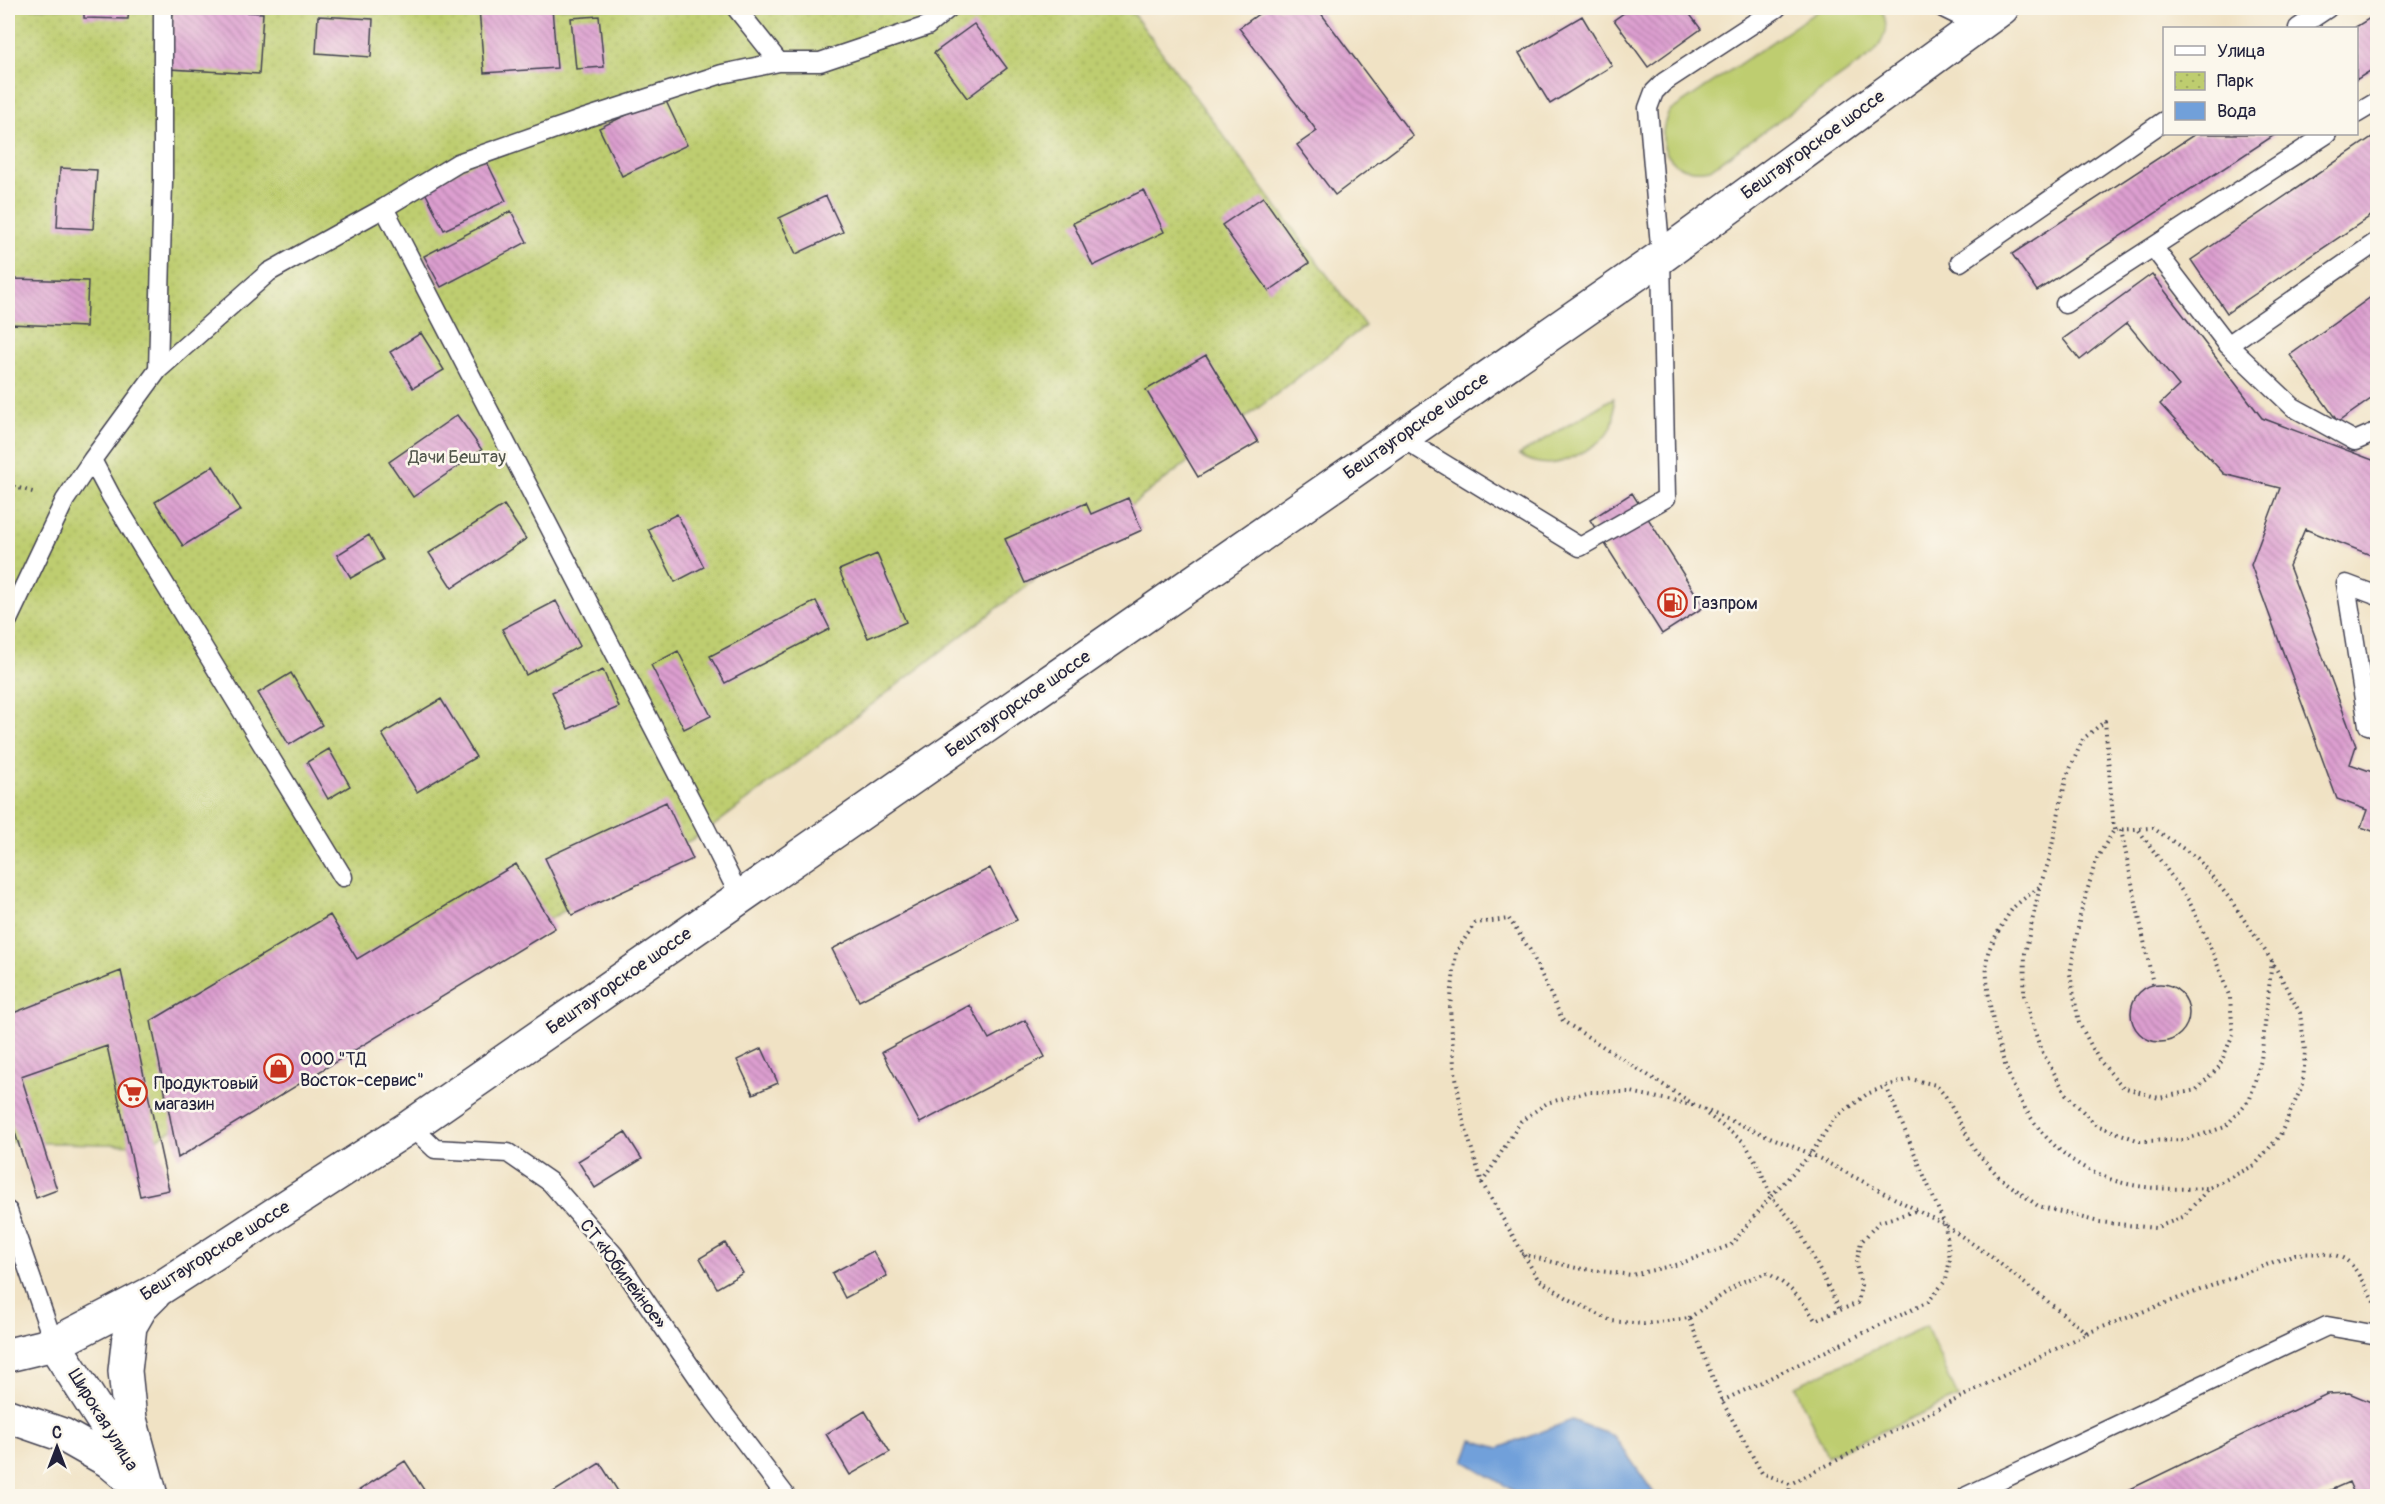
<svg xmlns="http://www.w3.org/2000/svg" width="2385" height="1504" viewBox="0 0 2385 1504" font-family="Pangolin,sans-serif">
<defs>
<pattern id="park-dots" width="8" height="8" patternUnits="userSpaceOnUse" patternTransform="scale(1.5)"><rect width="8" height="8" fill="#becd6f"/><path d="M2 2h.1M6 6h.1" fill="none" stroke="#a3b061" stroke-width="1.8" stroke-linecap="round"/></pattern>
<pattern id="building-back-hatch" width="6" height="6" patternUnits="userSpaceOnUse" patternTransform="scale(1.5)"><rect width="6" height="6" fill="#dd9fd0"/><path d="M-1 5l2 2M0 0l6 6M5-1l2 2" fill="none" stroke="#b381aa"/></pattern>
</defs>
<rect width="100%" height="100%" fill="#fbf7ec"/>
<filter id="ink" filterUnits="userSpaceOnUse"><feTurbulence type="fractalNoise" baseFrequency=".0167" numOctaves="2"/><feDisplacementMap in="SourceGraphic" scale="12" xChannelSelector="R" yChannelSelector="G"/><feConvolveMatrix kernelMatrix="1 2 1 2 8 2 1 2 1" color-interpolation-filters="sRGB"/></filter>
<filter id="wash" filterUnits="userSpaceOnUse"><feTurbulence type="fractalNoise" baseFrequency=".008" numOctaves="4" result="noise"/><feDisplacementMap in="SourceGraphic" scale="24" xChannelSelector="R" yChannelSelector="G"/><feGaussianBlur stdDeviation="1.35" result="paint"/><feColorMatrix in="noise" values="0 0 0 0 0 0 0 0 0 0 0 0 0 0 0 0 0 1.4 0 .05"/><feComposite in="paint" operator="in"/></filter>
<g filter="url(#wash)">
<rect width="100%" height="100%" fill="#f0e2c4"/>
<path fill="#becd6f" stroke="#707855" stroke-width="1.5" d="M 1822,8 L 1880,8 C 1891,24 1885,39 1874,53 L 1710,169 C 1671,177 1652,146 1669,112 Z
M 1613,398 C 1618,427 1609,437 1585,451 C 1562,464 1544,470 1519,455 Z
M 1926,1326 L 1958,1397 L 1827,1456 L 1795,1386 Z"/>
<path fill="url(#park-dots)" stroke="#707855" stroke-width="1.5" d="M 8,8 L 1129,8 L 1365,326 L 707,831 L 146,1145 L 8,1142 Z"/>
<path fill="#71a0da" stroke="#4a618a" stroke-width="1.5" d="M 1572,1420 L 1614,1436 L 1656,1496 L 1522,1496 L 1464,1461 L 1472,1440 L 1499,1448 Z"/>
<g id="blocks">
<path fill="url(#building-back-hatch)" d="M 84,8 L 129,8 L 128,19 L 84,18 Z
M 173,8 L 263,13 L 259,74 L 169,69 Z
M 479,8 L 552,8 L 557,68 L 484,73 Z
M 1267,8 L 1317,8 L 1413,136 L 1335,195 L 1297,145 L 1317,131 L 1239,28 Z
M 1631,8 L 1685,8 L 1701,29 L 1648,67 L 1614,20 Z
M 2378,13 L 2378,66 L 2356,80 L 2356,28 L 2354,28 Z
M 318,16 L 373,19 L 371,57 L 316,53 Z
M 599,16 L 604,67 L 576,69 L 571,18 Z
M 1582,16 L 1612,66 L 1550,104 L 1519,53 Z
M 974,24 L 1007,68 L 967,98 L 934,53 Z
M 664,97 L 687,145 L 622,176 L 599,128 Z
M 2378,133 L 2378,211 L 2227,313 L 2191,260 Z
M 2195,134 L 2276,134 L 2037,291 L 2012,254 Z
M 485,158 L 506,201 L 444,230 L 423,188 Z
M 60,168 L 97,170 L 93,229 L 57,227 Z
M 1144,190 L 1164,232 L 1093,266 L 1073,223 Z
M 826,196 L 843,232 L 796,254 L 779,218 Z
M 1263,197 L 1309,263 L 1269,291 L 1222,225 Z
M 511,211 L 527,242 L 441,287 L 424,256 Z
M 2152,274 L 2262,418 L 2378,462 L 2378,558 L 2305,529 L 2289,566 L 2356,746 L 2350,764 L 2378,774 L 2378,833 L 2361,827 L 2367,810 L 2337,799 L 2251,565 L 2280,488 L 2224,474 L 2160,404 L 2179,386 L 2127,323 L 2080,360 L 2063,339 Z
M 10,279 L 88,281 L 86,327 L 9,324 Z
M 2378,292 L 2378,394 L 2338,422 L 2290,355 Z
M 421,333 L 444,370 L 413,388 L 390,352 Z
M 1206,355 L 1258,442 L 1198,477 L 1146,390 Z
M 457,415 L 482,450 L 413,497 L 389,462 Z
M 213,466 L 241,510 L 183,546 L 155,502 Z
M 1632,493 L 1704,607 L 1662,634 L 1590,520 Z
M 1128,498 L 1142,530 L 1025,583 L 1005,539 L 1086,503 L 1091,514 Z
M 504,505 L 526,539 L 452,588 L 429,553 Z
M 677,514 L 704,567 L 675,582 L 648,529 Z
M 369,535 L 383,560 L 351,578 L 337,555 Z
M 877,554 L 906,622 L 868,638 L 839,570 Z
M 556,601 L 580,646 L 526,675 L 502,629 Z
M 816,601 L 830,629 L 725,683 L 710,656 Z
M 678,651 L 711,716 L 684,729 L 651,665 Z
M 603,670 L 619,707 L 568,729 L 552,692 Z
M 291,673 L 322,725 L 289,745 L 258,693 Z
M 441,699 L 476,757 L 417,792 L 382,734 Z
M 329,749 L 350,786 L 328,799 L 307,762 Z
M 666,802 L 693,859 L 572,915 L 545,858 Z
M 516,864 L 555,928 L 178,1158 L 151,1021 L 330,915 L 357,959 Z
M 990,868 L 1017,920 L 859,1001 L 832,949 Z
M 121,971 L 169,1190 L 140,1196 L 107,1046 L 21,1076 L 57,1190 L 36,1198 L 8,1111 L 8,1015 Z
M2131 1013a29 29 0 1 1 58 0a29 29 0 1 1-58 0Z
M 970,1005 L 989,1039 L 1025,1020 L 1045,1057 L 920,1123 L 882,1052 Z
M 762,1048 L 778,1083 L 753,1094 L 737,1060 Z
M 625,1132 L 642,1159 L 595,1188 L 578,1161 Z
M 725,1243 L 743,1273 L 717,1288 L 700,1258 Z
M 873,1251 L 887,1276 L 845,1298 L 832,1273 Z
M 2349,1393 L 2371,1402 L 2378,1415 L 2378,1496 L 2355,1496 L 2349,1482 L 2317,1496 L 2116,1496 L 2327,1394 Z
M 865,1411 L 890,1452 L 850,1475 L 826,1434 Z
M 405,1461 L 428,1496 L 350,1496 Z
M 600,1463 L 621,1496 L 547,1496 Z"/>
</g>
</g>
<g filter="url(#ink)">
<use href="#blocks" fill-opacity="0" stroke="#413f50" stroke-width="1.5"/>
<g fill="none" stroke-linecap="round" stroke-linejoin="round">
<defs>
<path id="service" d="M 736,8 L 779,62
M 1943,8 L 1978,25
M 2298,28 L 2328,8
M 2356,114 L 2378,101
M 384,208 L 707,831 L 740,897
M 2153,247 L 2228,345 L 2293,407 L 2355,441 L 2378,431
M 1960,262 L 2164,121
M 2065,304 L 2327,134
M 2228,345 L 2378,241
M 158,370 L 163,181 L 163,8
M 1400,437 L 1580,547 L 1666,498 L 1661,257 L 1648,108 L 1654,92 L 1664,82 L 1777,8
M 92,460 L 111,496 L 343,877
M 2378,596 L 2346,584 L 2368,725 L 2378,728
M 8,620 L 65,500 L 92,460 L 158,370 L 269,272 L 384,208 L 458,163 L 586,118 L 722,74 L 779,62 L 820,62 L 927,26 L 949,8
M 411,1126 L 435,1149 L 508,1153 L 550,1182 L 614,1255 L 714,1401 L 786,1496
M 8,1211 L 54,1344
M 1967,1496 L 2327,1326 L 2378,1335"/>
<path id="secondary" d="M 54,1344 L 133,1467
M 8,1355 L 54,1344 L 156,1291 L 411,1126 L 1661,257 L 2002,8
M 8,1416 L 63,1435 L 109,1461 L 134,1482
M 151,1496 L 130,1419 L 125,1371 L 130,1326 L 141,1307 L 154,1294"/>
</defs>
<use href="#service" stroke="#413f50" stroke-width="21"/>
<use href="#secondary" stroke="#413f50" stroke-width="36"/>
<path stroke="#413f50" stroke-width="4" stroke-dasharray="1.5 4.5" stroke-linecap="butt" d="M 8,485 L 36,493
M 2114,830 L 2105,721 L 2083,739 L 2066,778 L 2049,860 L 2040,886 L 2025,953 L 2024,995 L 2040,1048 L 2066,1094 L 2096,1125 L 2140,1141 L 2185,1140 L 2225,1127 L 2250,1099 L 2261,1060 L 2272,961
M 2121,830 L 2153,984
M 2039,887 C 2031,894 2021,900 2014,907 C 2007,915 1993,940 1989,950 C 1984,963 1988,991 1990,1005 C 2001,1069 2025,1134 2085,1168 C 2124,1190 2165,1190 2209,1188
M 1509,919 L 1530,950 L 1563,1021 L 1698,1107 L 1811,1154 L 1945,1225 L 1989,1255 L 2087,1333 L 1790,1484 L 1762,1473 L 1722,1401 L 1689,1318 L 1644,1324 L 1611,1321 L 1569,1299 L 1538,1279 L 1482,1183 L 1463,1120 L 1454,1065 L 1450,1007 L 1456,952 L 1475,923 Z
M 1886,1086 L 1911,1079 L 1936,1085 L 1946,1097 L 1975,1150 L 1999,1177 L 2038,1206 L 2099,1222 L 2155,1228 L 2183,1217 L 2209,1188 L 2255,1165 L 2280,1135 L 2303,1084 L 2305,1051 L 2300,1013 L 2272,961 L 2230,899 L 2197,858 L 2153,828 L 2114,830 L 2096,860 L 2080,916 L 2070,974 L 2079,1023 L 2099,1060 L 2123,1087 L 2159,1098 L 2196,1090 L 2219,1067 L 2233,1034 L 2230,998 L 2213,953 L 2189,901 L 2138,829
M 1482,1183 L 1521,1121 L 1547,1103 L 1587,1092 L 1631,1092 L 1696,1106
M 1522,1254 L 1576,1268 L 1632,1275 L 1679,1264 L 1731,1245 L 1771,1196 L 1759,1167 L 1744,1142 L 1704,1112
M 1689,1318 L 1741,1282 L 1767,1273 C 1789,1285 1802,1299 1815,1320 L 1858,1303 L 1861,1285 L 1856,1264 L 1861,1242 L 1879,1222 L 1915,1211
M 2087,1333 L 2295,1254 C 2352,1251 2349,1258 2375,1304
M 1722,1401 L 1928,1302 L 1946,1280 L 1950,1259 L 1945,1225 L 1886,1086 L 1867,1094 L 1833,1120 L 1811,1154 L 1771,1196 L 1798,1228 L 1840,1310
M 1789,1496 L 1790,1484"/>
<use href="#service" stroke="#fff" stroke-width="18"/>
<use href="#secondary" stroke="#fff" stroke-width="33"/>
</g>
</g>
<defs>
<symbol id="fuel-ring" viewBox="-11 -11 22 22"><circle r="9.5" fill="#fbf7ec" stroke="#c8321e" stroke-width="1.5"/><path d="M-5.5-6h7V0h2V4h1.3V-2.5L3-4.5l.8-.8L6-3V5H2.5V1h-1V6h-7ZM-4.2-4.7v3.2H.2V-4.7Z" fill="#c8321e"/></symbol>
<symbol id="shop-ring" viewBox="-11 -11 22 22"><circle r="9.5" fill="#fbf7ec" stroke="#c8321e" stroke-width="1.5"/><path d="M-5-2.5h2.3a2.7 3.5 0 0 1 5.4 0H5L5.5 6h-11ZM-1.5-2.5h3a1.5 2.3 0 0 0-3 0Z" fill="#c8321e"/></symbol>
<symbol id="supermarket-ring" viewBox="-11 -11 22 22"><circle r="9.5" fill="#fbf7ec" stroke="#c8321e" stroke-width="1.5"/><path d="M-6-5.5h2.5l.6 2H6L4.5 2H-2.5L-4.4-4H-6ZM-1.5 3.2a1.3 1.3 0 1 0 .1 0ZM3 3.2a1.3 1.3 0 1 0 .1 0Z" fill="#c8321e"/></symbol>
</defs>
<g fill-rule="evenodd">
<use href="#fuel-ring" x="1656" y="586" width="33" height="33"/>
<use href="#shop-ring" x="262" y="1052" width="33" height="33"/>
<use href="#supermarket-ring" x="116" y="1076" width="33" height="33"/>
</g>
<g text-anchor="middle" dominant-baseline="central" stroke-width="5" stroke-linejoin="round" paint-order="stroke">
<g font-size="18" fill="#22223b" stroke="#fbf7ec">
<text transform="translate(1813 145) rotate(-36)">Бештаугорское шоссе</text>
<text transform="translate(1416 426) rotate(-35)">Бештаугорское шоссе</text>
<text transform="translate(1018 704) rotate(-35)">Бештаугорское шоссе</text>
<text transform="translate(619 981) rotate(-35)">Бештаугорское шоссе</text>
<text transform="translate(215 1251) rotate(-32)">Бештаугорское шоссе</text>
<text transform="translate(623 1274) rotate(53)">СТ «Юбилейное»</text>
<text transform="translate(103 1420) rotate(58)">Широкая улица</text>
</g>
<g font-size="18" fill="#51554b" stroke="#fbf7ec">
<text x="457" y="457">Дачи Бештау</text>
</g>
<g font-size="18" fill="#22223b" stroke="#fbf7ec" text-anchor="start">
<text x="1693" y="603">Газпром</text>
<text x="300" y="1059">ООО "ТД<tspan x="300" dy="21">Восток-сервис"</tspan></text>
<text x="154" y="1083">Продуктовый<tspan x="154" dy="21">магазин</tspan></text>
</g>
</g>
<rect width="2385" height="1504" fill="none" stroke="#fbf7ec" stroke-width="30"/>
<rect x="2163" y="27" width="195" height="108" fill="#fbf7ec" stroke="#a4a2a5" stroke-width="1.5"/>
<rect x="2175" y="46" width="30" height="9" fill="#ffffff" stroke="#a4a2a5" stroke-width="1.5"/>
<text x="2217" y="57" font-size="18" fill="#22223b">Улица</text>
<rect x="2175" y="72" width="30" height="18" fill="url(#park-dots)" stroke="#a4a2a5" stroke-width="1.5"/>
<text x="2217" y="87" font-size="18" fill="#22223b">Парк</text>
<rect x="2175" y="102" width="30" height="18" fill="#71a0da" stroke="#a4a2a5" stroke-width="1.5"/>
<text x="2217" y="117" font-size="18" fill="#22223b">Вода</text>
<g transform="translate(57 1447)" stroke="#fbf7ec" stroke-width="4.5" paint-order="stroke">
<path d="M0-4.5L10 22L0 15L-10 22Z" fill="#22223b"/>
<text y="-9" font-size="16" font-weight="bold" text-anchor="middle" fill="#22223b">С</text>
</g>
</svg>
